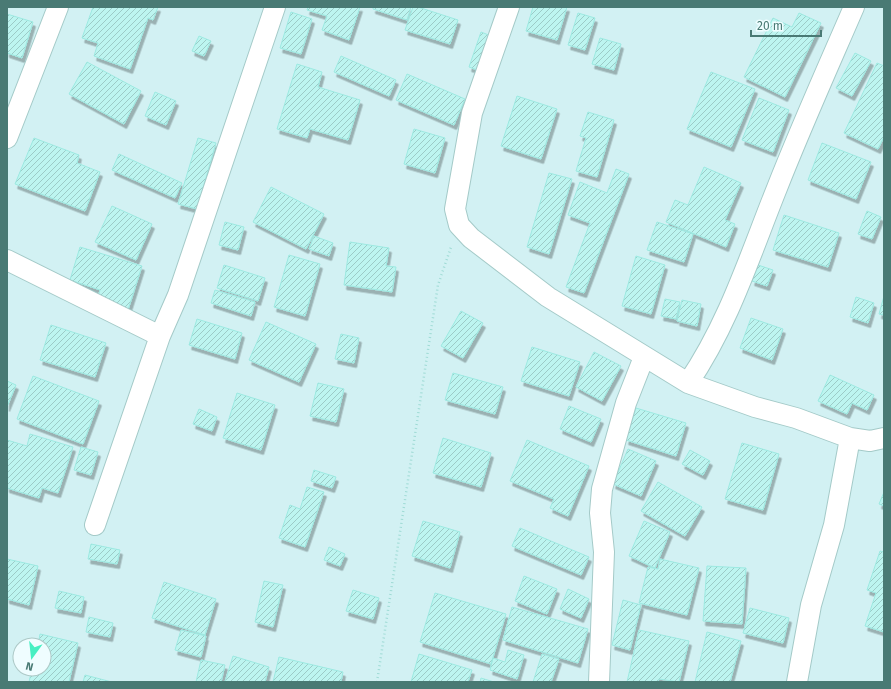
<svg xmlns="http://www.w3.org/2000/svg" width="891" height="689" viewBox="0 0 891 689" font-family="'Fira Sans',sans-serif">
<defs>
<pattern id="building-hatch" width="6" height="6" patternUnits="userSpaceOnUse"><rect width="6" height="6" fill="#bdf5f0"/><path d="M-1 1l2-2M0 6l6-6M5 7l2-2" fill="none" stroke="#9ccbc7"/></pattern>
<filter id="shadow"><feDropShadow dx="2.5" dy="4.5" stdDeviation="0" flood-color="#0004"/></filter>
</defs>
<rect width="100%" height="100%" fill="#e7fbfe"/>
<path fill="#d2f1f3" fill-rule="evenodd" d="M 7,7 L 884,7 L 884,682 L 7,682 ZM 20,645 L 44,645 L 44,669 L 20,669 Z"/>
<path fill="url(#building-hatch)" stroke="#9ce9e1" filter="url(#shadow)" d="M 93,7 L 158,7 L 153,20 L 148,18 L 130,69 L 94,56 L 98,43 L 82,38 Z
M 308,7 L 360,7 L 349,40 L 322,30 L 327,16 L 307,10 Z
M 373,7 L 411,7 L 407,20 L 373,9 Z
M 413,7 L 418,7 L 458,20 L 450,44 L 405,30 Z
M 533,7 L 567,7 L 557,40 L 526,31 Z
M 291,12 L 312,19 L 301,54 L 280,48 Z
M 578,13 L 595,18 L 585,50 L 568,45 Z
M 799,13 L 821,23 L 785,97 L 744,77 L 773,18 L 792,27 Z
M 7,14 L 33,22 L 22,58 L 7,53 Z
M 481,32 L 494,37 L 483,72 L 469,67 Z
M 199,36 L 211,41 L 204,56 L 192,51 Z
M 600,38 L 621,44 L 614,70 L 592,64 Z
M 855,53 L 871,61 L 852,96 L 836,88 Z
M 341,56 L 396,80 L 389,96 L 334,72 Z
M 87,62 L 141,91 L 124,124 L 69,94 Z
M 877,63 L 884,66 L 884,137 L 878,149 L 844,133 Z
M 297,64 L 322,72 L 318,87 L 360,100 L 348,140 L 310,129 L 307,138 L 277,129 Z
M 711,72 L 755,89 L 731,147 L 687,129 Z
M 407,74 L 465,99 L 454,125 L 396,100 Z
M 155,92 L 176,101 L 166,125 L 145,116 Z
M 517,96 L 557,109 L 541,159 L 501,146 Z
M 759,98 L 789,110 L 773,152 L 742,140 Z
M 588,112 L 614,120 L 597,177 L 576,171 L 586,138 L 580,136 Z
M 414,129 L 445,138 L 435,173 L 404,164 Z
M 34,138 L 79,155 L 77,163 L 100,172 L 85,211 L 15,184 Z
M 198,138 L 216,143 L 197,209 L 178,204 Z
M 822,143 L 871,162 L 856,199 L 808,180 Z
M 119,154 L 182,183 L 175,198 L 112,170 Z
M 704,167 L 741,183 L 725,220 L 735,224 L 726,247 L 666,222 L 675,200 L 688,205 Z
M 616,169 L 629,174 L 584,293 L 566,287 L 590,223 L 568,215 L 580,182 L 607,193 Z
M 549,173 L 572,179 L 549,254 L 527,247 Z
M 271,187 L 324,214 L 306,249 L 253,222 Z
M 112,206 L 152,224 L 136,260 L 95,242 Z
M 867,211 L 881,217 L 872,239 L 858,234 Z
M 784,215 L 839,233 L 828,267 L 773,250 Z
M 225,222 L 244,227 L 238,250 L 219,245 Z
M 657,222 L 693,234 L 684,262 L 647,250 Z
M 314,236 L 333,243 L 329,256 L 309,249 Z
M 350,242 L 389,248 L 386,266 L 396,267 L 392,292 L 344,285 Z
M 80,247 L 142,266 L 128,310 L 97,300 L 100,290 L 70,280 Z
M 289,255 L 320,264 L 305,316 L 274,307 Z
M 636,256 L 665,265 L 651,314 L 622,306 Z
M 224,265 L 265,278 L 258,301 L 217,288 Z
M 758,265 L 773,270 L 767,286 L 752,281 Z
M 215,290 L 255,302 L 251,316 L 211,303 Z
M 884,296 L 884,315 L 879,314 Z
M 856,297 L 874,303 L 868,323 L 850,317 Z
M 665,299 L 680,302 L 676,319 L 661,316 Z
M 682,300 L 701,304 L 697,326 L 677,321 Z
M 461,311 L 483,323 L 463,358 L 441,346 Z
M 751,318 L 783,329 L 772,360 L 740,348 Z
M 197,319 L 242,333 L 235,359 L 189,345 Z
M 266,322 L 316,344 L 299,382 L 249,360 Z
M 51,325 L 106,343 L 95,377 L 40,360 Z
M 341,334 L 359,338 L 354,363 L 335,359 Z
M 532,347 L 580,362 L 569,396 L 521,381 Z
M 594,352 L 621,366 L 602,401 L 576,387 Z
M 453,373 L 503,387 L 495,414 L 445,400 Z
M 830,375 L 874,395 L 867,410 L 852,403 L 847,414 L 818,401 Z
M 33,376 L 99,401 L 83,444 L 17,419 Z
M 7,381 L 16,385 L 7,407 Z
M 318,383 L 344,389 L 336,422 L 310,416 Z
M 237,393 L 275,405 L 261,450 L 223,438 Z
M 569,406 L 601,419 L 591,442 L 560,429 Z
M 636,408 L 686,423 L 676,456 L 626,440 Z
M 199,409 L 217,417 L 212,431 L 193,424 Z
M 30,434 L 73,447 L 58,493 L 42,488 L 39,498 L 7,488 L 7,440 L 27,446 Z
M 443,438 L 491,453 L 481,487 L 433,473 Z
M 527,440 L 589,466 L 568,516 L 550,508 L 554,499 L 510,481 Z
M 742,443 L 779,454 L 763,510 L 725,499 Z
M 81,447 L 98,452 L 91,475 L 74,470 Z
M 628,449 L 656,461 L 641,496 L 613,484 Z
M 690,450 L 710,461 L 703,475 L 682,464 Z
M 314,470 L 336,477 L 332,488 L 311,481 Z
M 658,482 L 702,507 L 685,536 L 641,511 Z
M 307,487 L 324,492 L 305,547 L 279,538 L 290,505 L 300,509 Z
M 884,492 L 884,506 L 879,504 Z
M 423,521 L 460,532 L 450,568 L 412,556 Z
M 644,521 L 670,532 L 655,568 L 629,556 Z
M 520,528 L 589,557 L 581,575 L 512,546 Z
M 91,544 L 120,550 L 117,564 L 88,559 Z
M 329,547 L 345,554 L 340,566 L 324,560 Z
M 880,551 L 884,552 L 884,632 L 865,626 L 876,593 L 867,590 Z
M 7,559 L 38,566 L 29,605 L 7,599 Z
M 660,559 L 699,568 L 687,615 L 639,603 L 648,567 L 658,569 Z
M 707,566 L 746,568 L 742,624 L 703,621 Z
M 524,576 L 557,589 L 547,614 L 515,601 Z
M 264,581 L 283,585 L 273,627 L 255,622 Z
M 164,582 L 216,599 L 205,635 L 152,618 Z
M 568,589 L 589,599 L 581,618 L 560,609 Z
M 353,590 L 379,598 L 373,619 L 346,611 Z
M 59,591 L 84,597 L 81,613 L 55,608 Z
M 435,593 L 506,614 L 491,664 L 420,642 Z
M 623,600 L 641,605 L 630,650 L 612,645 Z
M 512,607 L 588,629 L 578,663 L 503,640 Z
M 750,608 L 789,618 L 783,643 L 743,633 Z
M 89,617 L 113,623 L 110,637 L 86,632 Z
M 181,630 L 206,636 L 201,657 L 175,650 Z
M 639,630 L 689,641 L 679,682 L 659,679 L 658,682 L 627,682 Z
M 707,632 L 741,641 L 730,682 L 695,682 Z
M 40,634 L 78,643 L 69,682 L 29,682 L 32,669 L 44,669 L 44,645 L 38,645 Z
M 508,650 L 524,655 L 517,679 L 490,670 L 493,658 L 505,662 Z
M 419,654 L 472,670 L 468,682 L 411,682 Z
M 542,654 L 559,659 L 551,682 L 533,682 Z
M 233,656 L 269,667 L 265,682 L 225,682 Z
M 279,657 L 343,672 L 341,682 L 273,682 Z
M 201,660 L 225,665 L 221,682 L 196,682 Z
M 85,675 L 112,682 L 83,682 Z
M 481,678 L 494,682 L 480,682 Z"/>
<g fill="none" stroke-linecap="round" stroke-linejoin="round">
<defs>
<path id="minor" d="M 509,7 L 472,113 L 455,209 L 459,225 L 471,238 L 548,297 L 688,383 L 755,407 L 796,418 L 850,438 L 834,525 L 811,605 L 797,682
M 7,138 L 58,7
M 7,260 L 160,336
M 688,383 C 729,323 750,255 777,188 C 801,127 828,67 854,7
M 850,438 L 870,441 L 884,438
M 95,525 L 160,336 L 178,295 L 275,7
M 599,682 L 604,552 L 600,513 L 602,489 L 626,403 L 644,357"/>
</defs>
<use href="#minor" stroke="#a4cac8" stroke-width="22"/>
<path stroke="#9fdbd5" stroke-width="2.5" stroke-dasharray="1 3" stroke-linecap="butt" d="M 377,682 L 438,285 L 451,247"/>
<use href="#minor" stroke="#fff" stroke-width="20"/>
</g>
<rect width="891" height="689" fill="none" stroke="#497a74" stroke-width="16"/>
<g transform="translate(32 657) rotate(195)"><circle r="19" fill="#effdff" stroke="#adc9c7"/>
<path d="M0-3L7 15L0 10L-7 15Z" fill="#46efc2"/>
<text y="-6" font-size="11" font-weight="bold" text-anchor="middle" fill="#497a74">N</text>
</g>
<path d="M751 30v6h70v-6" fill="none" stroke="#497a74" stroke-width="2"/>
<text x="757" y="30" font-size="12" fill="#497a74" stroke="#effdff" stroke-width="3" paint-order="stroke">20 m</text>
</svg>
